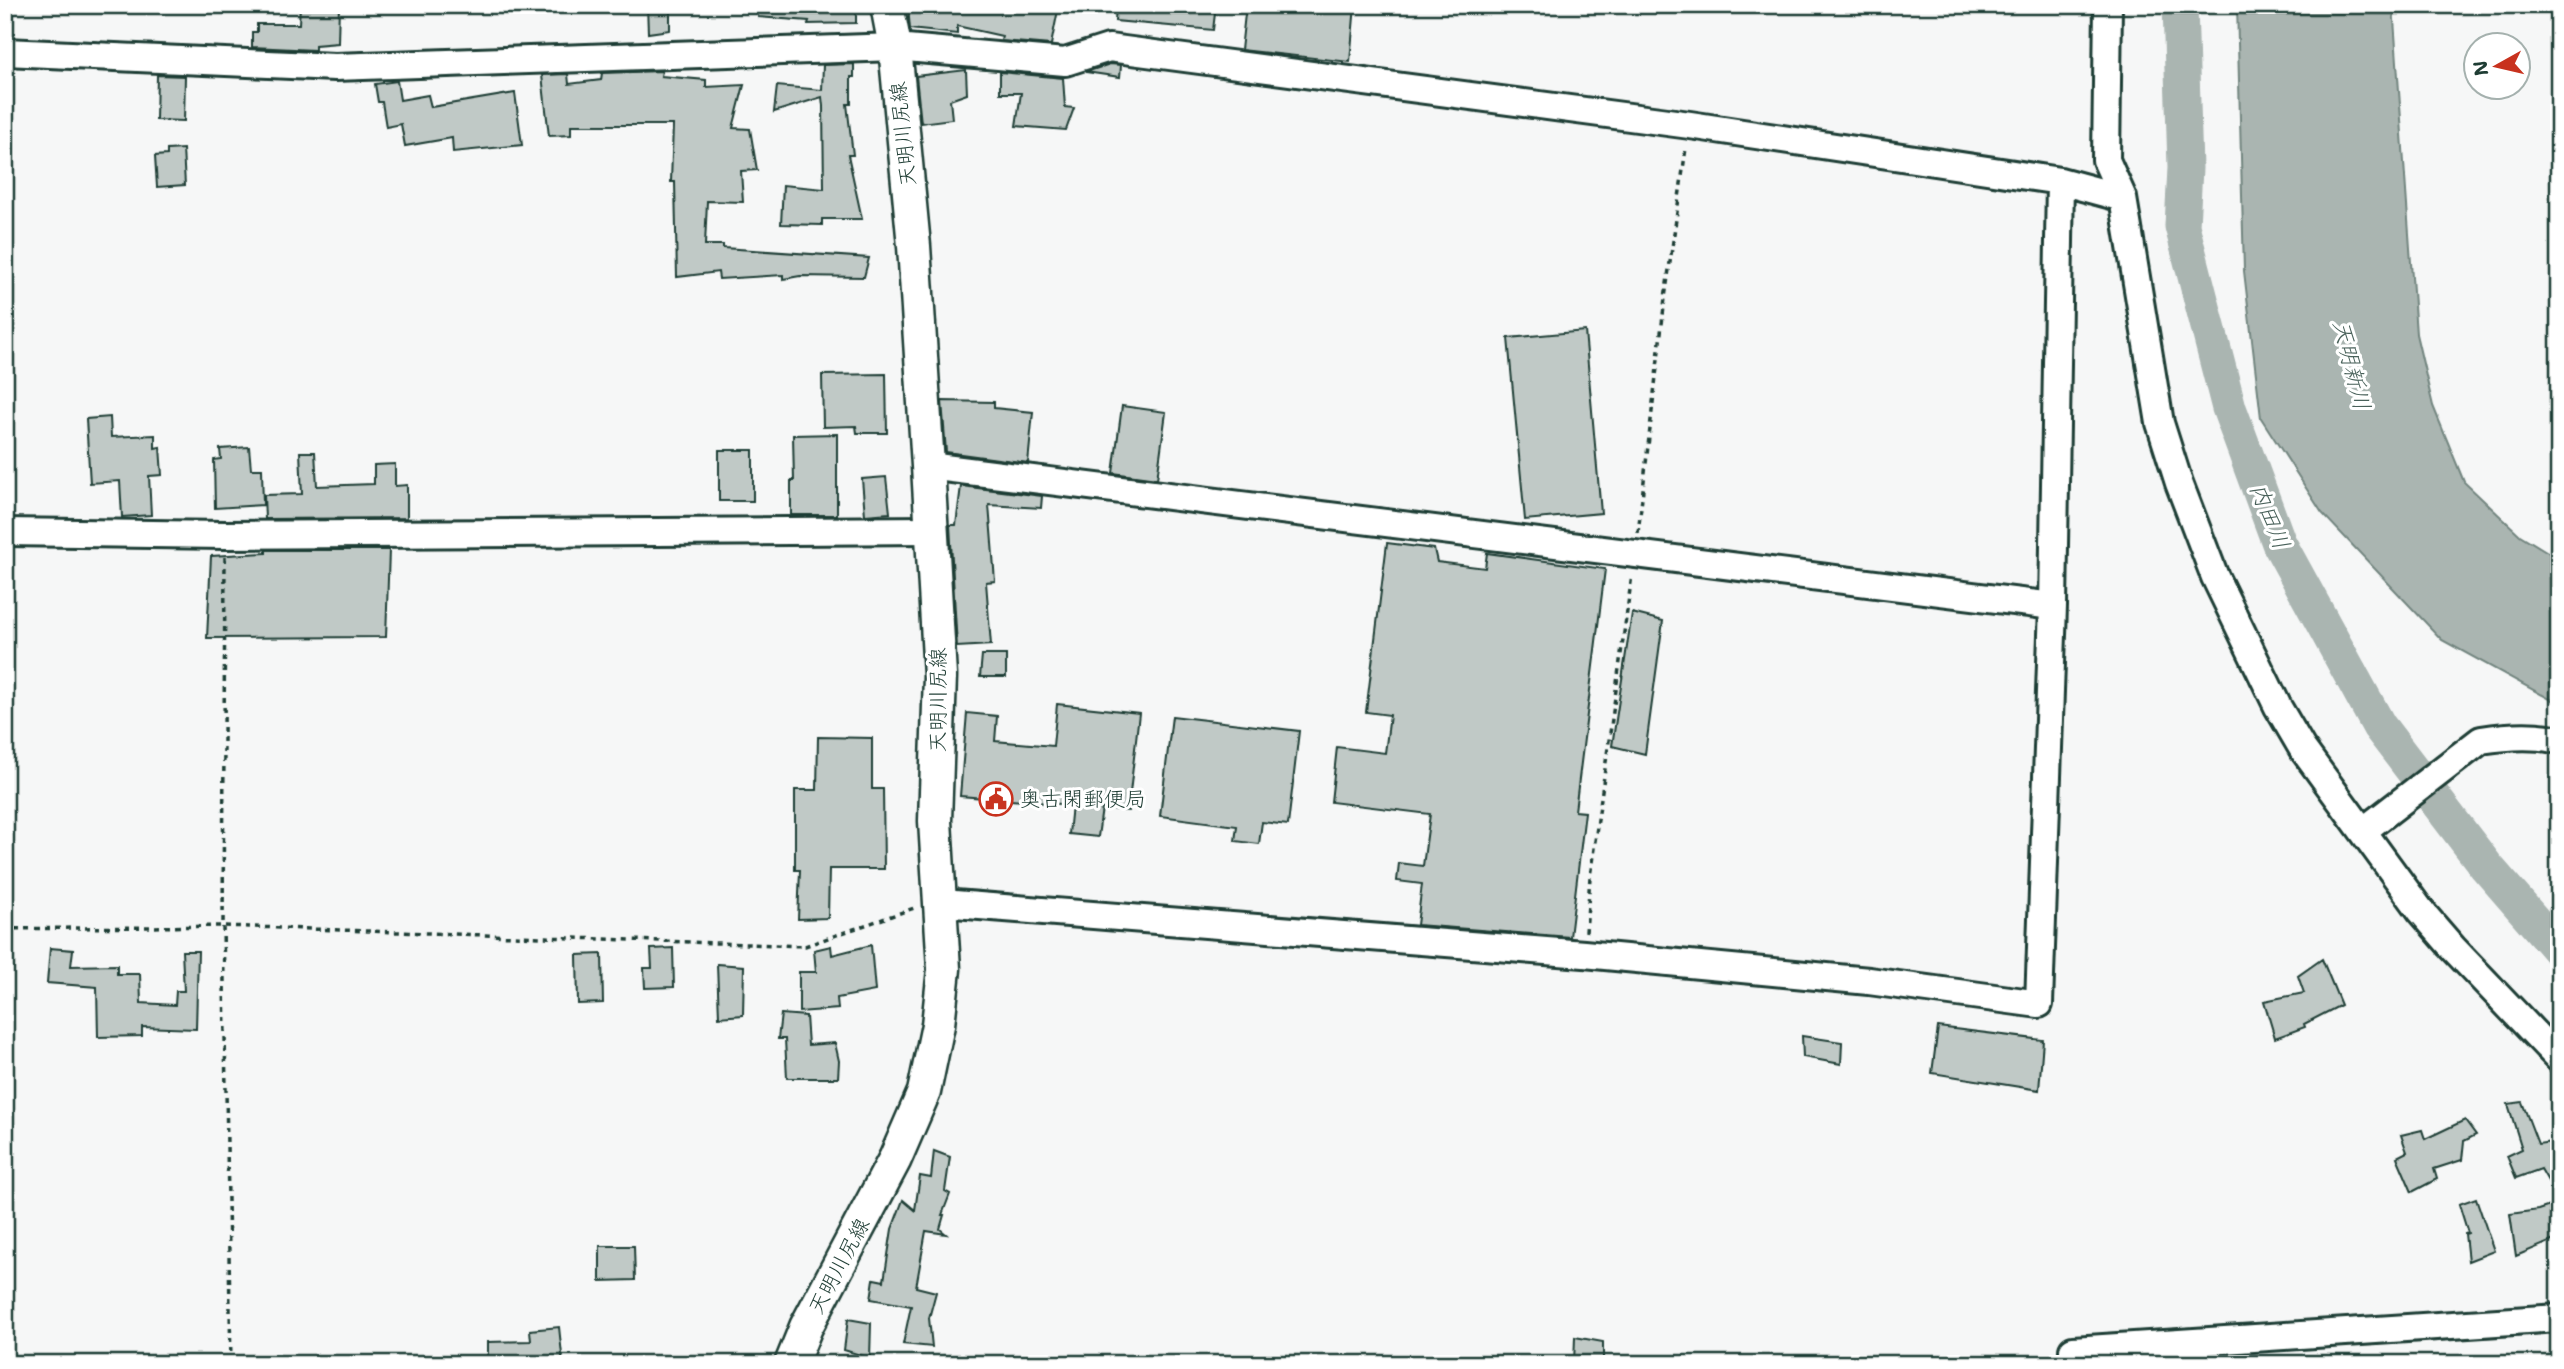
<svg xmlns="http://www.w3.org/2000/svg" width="2564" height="1369" viewBox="0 0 2564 1369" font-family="'Shantell Sans','Klee One',sans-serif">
<rect width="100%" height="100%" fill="#f6f7f7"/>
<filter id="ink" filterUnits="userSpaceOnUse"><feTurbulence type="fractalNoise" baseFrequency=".0143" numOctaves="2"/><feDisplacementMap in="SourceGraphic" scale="14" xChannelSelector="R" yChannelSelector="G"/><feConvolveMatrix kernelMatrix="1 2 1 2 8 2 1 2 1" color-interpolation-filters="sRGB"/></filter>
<g filter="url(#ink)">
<path fill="#aab5b1" stroke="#72857f" stroke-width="2" d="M 2237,5 L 2393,5 L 2416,334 L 2433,406 L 2464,482 L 2520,535 L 2559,559 L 2559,704 L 2442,640 L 2322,513 L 2261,418 L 2244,271 Z"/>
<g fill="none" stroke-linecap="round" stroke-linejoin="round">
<path stroke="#aab5b1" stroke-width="35" d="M 2180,5 L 2185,168 L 2182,226 L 2229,408 L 2279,543 L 2379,726 L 2486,866 L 2559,950"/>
</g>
<path fill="#c0c9c6" stroke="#1f3d34" stroke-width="2" d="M 300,5 L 339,5 L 338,43 L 315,45 L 315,50 L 252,47 L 252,32 L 257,32 L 257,24 L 299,24 Z
M 647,5 L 670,5 L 670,30 L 648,33 Z
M 758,5 L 856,5 L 856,23 L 808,24 L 809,21 L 758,17 Z
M 953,5 L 1059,5 L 1051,45 L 1001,41 L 1002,36 L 957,26 L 957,34 L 910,29 L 908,7 L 953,10 Z
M 1116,5 L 1216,5 L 1213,30 L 1115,21 Z
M 1246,5 L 1355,5 L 1350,62 L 1241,50 Z
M 854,64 L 854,77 L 851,77 L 851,104 L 847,104 L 853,155 L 848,155 L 862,219 L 822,219 L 822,225 L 781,224 L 783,185 L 824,189 L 823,106 L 822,97 L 774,112 L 777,86 L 822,90 L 823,65 Z
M 1110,64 L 1121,65 L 1120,77 L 1086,72 Z
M 966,70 L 967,94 L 950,100 L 952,119 L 921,123 L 916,76 Z
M 662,71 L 661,76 L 706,80 L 706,87 L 744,85 L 733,128 L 750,129 L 757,170 L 741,171 L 743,202 L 707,201 L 705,245 L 723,245 L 723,248 L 869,258 L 864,277 L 800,276 L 783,279 L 783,275 L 719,279 L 718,272 L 677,277 L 675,182 L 671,182 L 673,125 L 571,125 L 571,135 L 549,136 L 542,75 L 568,74 L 569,84 L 601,80 L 602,73 Z
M 1000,72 L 1063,78 L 1065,107 L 1074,108 L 1066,130 L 1016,126 L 1021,93 L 1000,93 Z
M 157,75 L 185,76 L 184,121 L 156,120 Z
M 397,81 L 400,100 L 428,95 L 431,107 L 515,93 L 522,145 L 453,152 L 452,138 L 405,146 L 401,124 L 386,127 L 382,102 L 378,102 L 375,84 Z
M 183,149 L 185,185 L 157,187 L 155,156 L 167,155 L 167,150 Z
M 1585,331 L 1601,513 L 1525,520 L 1508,338 Z
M 886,374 L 887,433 L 857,433 L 856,426 L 823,427 L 822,375 Z
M 942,401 L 994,402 L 994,408 L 1033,412 L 1028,463 L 946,452 Z
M 1122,406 L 1166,412 L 1157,479 L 1113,473 Z
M 110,417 L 111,437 L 155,435 L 155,448 L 160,447 L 162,475 L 149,476 L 151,515 L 122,517 L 120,481 L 90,483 L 86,419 Z
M 837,434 L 837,515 L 791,515 L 791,481 L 794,481 L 793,435 Z
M 249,447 L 251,469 L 262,469 L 263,505 L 215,508 L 214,460 L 221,459 L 220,449 Z
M 719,450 L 753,450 L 753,501 L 719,501 Z
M 300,452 L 315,452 L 317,486 L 374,484 L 374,465 L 395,464 L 395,486 L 407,485 L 407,518 L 265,519 L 264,495 L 302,494 Z
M 886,477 L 890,513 L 865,515 L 862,479 Z
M 961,486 L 1042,496 L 1041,508 L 989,505 L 995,581 L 986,582 L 991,645 L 957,647 L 950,525 L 956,525 Z
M 1387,543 L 1434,549 L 1437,562 L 1485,568 L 1487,553 L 1605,569 L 1575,811 L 1585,812 L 1570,937 L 1417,925 L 1422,884 L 1397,881 L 1399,863 L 1423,866 L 1430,814 L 1331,802 L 1337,747 L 1385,753 L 1390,715 L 1366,712 Z
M 266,550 L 389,550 L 386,637 L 207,638 L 211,556 L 266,553 Z
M 1632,613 L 1663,621 L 1645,754 L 1612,746 Z
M 982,655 L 1006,655 L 1006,677 L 980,677 Z
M 1057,704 L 1139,713 L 1128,811 L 1102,808 L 1098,837 L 1069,834 L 1072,805 L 960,796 L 967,713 L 997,716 L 995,741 L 1053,746 Z
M 1172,716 L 1299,731 L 1288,825 L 1262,822 L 1259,844 L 1235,841 L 1237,826 L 1160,816 Z
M 818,737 L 872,738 L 872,789 L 883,789 L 884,869 L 829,869 L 828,918 L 798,919 L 800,870 L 795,870 L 795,790 L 817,790 Z
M 871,945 L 875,991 L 837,998 L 838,1009 L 799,1012 L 799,972 L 816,972 L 814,950 L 831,946 L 832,955 Z
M 50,948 L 73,950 L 71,966 L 117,965 L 117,974 L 140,974 L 141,1003 L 175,1005 L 176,991 L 184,991 L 182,951 L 198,951 L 196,1029 L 142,1027 L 142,1036 L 98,1037 L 97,987 L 47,983 Z
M 673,948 L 674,987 L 645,988 L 644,968 L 652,968 L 651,949 Z
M 602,954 L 603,1003 L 578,1004 L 577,955 Z
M 2322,959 L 2341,1005 L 2304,1024 L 2305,1027 L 2275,1038 L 2264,1001 L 2304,993 L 2298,976 Z
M 717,964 L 744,966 L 743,1015 L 719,1017 Z
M 781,1014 L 806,1016 L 808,1045 L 835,1043 L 839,1061 L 838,1078 L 787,1078 L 785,1039 L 778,1039 Z
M 1938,1027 L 2043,1040 L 2039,1090 L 1932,1073 Z
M 1802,1036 L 1842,1042 L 1841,1064 L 1803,1057 Z
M 2522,1102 L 2538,1144 L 2559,1141 L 2559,1200 L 2541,1169 L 2516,1178 L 2507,1156 L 2522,1149 L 2508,1104 Z
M 2465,1120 L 2476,1135 L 2464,1141 L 2462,1160 L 2434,1169 L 2437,1179 L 2412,1192 L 2397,1157 L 2407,1152 L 2401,1135 L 2422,1130 L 2425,1139 Z
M 934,1151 L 950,1157 L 945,1191 L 950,1194 L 942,1215 L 944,1215 L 940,1229 L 946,1234 L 926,1231 L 916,1287 L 936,1292 L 929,1318 L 932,1347 L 903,1344 L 911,1306 L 871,1299 L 874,1279 L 884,1281 L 892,1229 L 903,1200 L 915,1210 L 920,1176 L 931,1178 Z
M 2476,1198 L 2494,1251 L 2468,1261 L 2465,1234 L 2468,1233 L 2459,1204 Z
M 2559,1203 L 2559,1238 L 2516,1256 L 2510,1214 L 2538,1210 Z
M 600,1246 L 634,1246 L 635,1280 L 600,1281 Z
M 848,1319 L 871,1323 L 870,1358 L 844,1350 Z
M 559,1327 L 563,1364 L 540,1364 L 539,1357 L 488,1361 L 488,1342 L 531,1341 L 530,1330 Z
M 1575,1337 L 1603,1342 L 1603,1364 L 1574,1364 Z"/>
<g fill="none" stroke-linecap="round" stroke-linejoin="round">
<defs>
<path id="minor" d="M 2108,5 L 2106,160 L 2123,198 L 2160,423 L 2179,483 L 2215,577 L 2278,707 L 2302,748 L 2421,911 L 2453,948 L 2559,1059
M 5,52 L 335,67 L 895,47 L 1065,62 L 1109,48 L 1690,125 L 2060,181 L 2123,198
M 928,466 L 2053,606
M 5,532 L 225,535 L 932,530
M 2363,831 L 2481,740 C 2507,736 2534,734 2559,740
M 942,903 L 1584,954 L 1869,981 L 2039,1004 L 2053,606 L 2060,181
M 2073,1364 L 2073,1350 L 2559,1318"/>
<path id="major" d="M 791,1364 L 806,1327 L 895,1159 L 924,1092 L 938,1025 L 944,969 L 935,821 L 940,676 L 928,466 L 914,246 L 895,47 L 887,5"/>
</defs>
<use href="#minor" stroke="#1f3d34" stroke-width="32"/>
<use href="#major" stroke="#1f3d34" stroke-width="37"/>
<path stroke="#1f3d34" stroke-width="3.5" stroke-dasharray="5 5" stroke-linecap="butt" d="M 1638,533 L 1665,298 L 1686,148
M 225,557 L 223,926 L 231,1364
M 5,929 L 223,926 L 805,946 L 917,907
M 1586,932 L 1590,877 L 1632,575"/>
<use href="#minor" stroke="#fff" stroke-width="26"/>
<use href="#major" stroke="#fff" stroke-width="32"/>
</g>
</g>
<defs>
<symbol id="civic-ring" viewBox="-11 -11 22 22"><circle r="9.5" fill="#fff" stroke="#c8321e" stroke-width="1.5"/><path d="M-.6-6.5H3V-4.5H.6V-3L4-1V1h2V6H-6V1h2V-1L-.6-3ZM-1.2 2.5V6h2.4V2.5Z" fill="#c8321e"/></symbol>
</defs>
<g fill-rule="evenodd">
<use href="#civic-ring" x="977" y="780" width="38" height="38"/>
</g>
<g text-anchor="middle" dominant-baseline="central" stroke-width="6" stroke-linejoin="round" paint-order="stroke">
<g font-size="21" fill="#1f3d34" stroke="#fff">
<text transform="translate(903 134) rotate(-96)">天明川尻線</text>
<text transform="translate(938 700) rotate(-90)">天明川尻線</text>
<text transform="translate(839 1266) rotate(-62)">天明川尻線</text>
</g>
<g font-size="21" fill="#1f3d34" stroke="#fff" text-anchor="start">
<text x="1020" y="799">奥古閑郵便局</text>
</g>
<g font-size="23" font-style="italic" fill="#49615a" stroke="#fff">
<text transform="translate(2352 365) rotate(76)">天明新川</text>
<text transform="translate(2270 516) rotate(68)">内田川</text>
</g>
</g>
<rect width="2564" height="1369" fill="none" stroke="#fff" stroke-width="28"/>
<rect x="14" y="14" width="2536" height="1341" fill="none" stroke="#1f3d34" stroke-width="2.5" filter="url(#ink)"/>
<g transform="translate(2497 66) rotate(262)"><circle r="33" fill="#ffffff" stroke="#a5b1ae" stroke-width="2"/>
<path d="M0-5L12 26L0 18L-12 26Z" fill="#c8321e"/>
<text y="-10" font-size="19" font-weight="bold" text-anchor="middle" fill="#1f3d34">N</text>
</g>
</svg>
